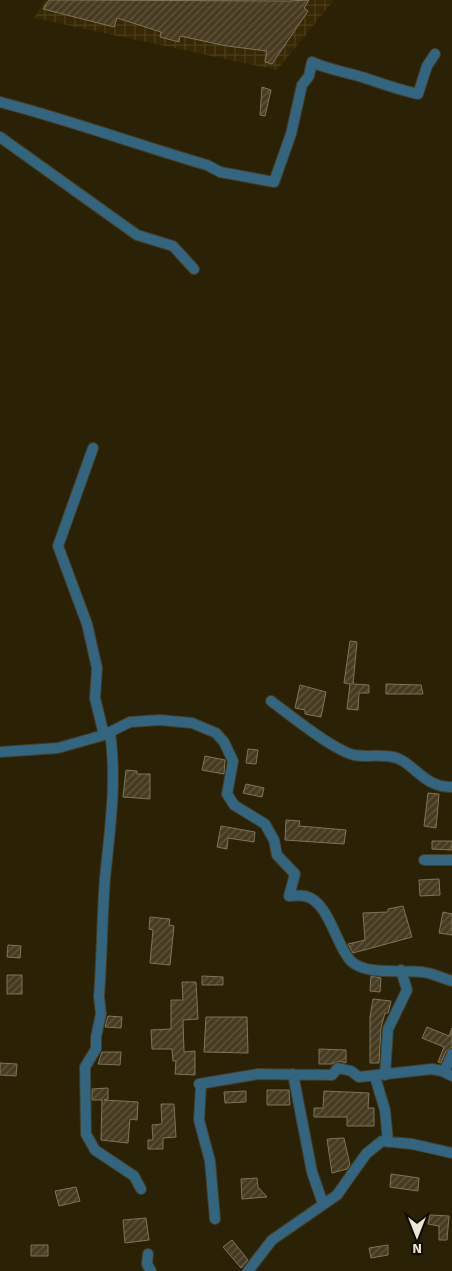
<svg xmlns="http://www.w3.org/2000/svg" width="452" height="1271" viewBox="0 0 452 1271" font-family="Signika,sans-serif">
<defs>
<pattern id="industrial-grid" width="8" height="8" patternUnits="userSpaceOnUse" patternTransform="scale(1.25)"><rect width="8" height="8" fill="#362904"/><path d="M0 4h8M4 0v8" fill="none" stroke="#4a3e1c"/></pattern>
<pattern id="building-hatch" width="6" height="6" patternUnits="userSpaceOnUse" patternTransform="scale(1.25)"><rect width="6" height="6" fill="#473c21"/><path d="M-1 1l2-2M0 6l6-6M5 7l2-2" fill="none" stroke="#625840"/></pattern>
</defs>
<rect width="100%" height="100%" fill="#2b2105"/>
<path fill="url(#industrial-grid)" d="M 46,0 L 334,0 L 277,70 L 34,18 Z"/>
<path fill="url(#building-hatch)" stroke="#817558" d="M 49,0 L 289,1 L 309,0 L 304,8 L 308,11 L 272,64 L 265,62 L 267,51 L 227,46 L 180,36 L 179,42 L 160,37 L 161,32 L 117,18 L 114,27 L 43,9 Z
M 262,87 L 271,90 L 265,116 L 260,115 Z
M 350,641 L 357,642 L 353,684 L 369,685 L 369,693 L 359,693 L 358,710 L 347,709 L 350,684 L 344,683 Z
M 386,684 L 421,685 L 423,694 L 386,694 Z
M 300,685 L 326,692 L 321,717 L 305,714 L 305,710 L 295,708 Z
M 248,749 L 258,750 L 256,764 L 246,763 Z
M 205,756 L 225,760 L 224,774 L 202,770 Z
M 126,770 L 137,771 L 137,774 L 150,774 L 150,799 L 123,797 Z
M 246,784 L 264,788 L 262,797 L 243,793 Z
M 428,793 L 439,794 L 436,828 L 424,826 Z
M 286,820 L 300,821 L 299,826 L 346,830 L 344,844 L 285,840 Z
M 221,826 L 255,832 L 254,842 L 228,838 L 227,849 L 217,847 Z
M 432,841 L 452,841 L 452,850 L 432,849 Z
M 439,879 L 440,895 L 420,896 L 419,880 Z
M 403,906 L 412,937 L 353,953 L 348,944 L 365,940 L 363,913 L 388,912 L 388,909 Z
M 443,912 L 452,914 L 452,935 L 439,933 Z
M 150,917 L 170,919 L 169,925 L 174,926 L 170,965 L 150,963 L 153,930 L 149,929 Z
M 8,945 L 21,946 L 20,958 L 7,957 Z
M 7,975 L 22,975 L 22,994 L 7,994 Z
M 202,976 L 223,977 L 223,985 L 202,985 Z
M 371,976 L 381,978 L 380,992 L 370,991 Z
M 182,982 L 196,982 L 198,1019 L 183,1020 L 184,1052 L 195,1051 L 195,1075 L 175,1074 L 176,1061 L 173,1061 L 172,1049 L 152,1049 L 151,1030 L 171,1029 L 171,1000 L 183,1000 Z
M 373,999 L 391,1001 L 389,1010 L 388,1013 L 385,1013 L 381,1028 L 379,1063 L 370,1063 L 370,1017 Z
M 108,1016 L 122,1017 L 121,1028 L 105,1027 Z
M 206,1017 L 247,1017 L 248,1053 L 204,1052 Z
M 427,1027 L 449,1036 L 452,1028 L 452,1047 L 446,1051 L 441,1063 L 438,1062 L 444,1047 L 422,1038 Z
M 319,1049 L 346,1050 L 346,1063 L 339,1061 L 332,1064 L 319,1064 Z
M 102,1052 L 121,1052 L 120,1065 L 98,1064 Z
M 0,1063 L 17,1064 L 16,1076 L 0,1075 Z
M 108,1088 L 108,1099 L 104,1100 L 138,1102 L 137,1120 L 130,1119 L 128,1143 L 101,1140 L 102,1100 L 92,1100 L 92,1089 Z
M 267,1090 L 289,1090 L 290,1105 L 267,1105 Z
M 246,1091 L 246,1102 L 225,1103 L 224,1092 Z
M 324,1091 L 369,1093 L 368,1108 L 374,1108 L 374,1126 L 347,1126 L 347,1117 L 314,1117 L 314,1108 L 323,1108 Z
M 161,1104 L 174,1104 L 176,1137 L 163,1138 L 163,1149 L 148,1149 L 148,1140 L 153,1140 L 152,1125 L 162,1124 Z
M 344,1138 L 350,1165 L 347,1169 L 332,1173 L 327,1139 Z
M 391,1174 L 419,1178 L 418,1191 L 390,1187 Z
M 257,1178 L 258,1187 L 267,1197 L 242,1199 L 241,1179 Z
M 76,1187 L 80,1201 L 59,1206 L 55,1191 Z
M 430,1215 L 449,1216 L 447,1240 L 439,1240 L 439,1226 L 428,1224 Z
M 146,1218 L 149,1240 L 125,1243 L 123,1220 Z
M 232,1240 L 248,1260 L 241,1268 L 223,1247 Z
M 31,1245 L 48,1245 L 48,1256 L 31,1256 Z
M 388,1245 L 388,1255 L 371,1258 L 369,1248 Z"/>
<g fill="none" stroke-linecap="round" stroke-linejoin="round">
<defs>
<path id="minor" d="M 0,102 C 70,120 138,145 207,165 L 220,172 L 274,182 L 291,134 L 302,85 L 309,76 L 312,62 C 329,70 347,72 365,78 C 383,84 399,90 418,94 L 427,66 L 435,54
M 0,137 L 137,235 L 173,246 L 194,269
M 93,448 L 58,546 L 87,624 L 97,668 L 95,698 L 104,735
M 271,701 C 290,715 333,750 354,755 C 370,758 389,752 403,761 C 421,773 428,787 452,787
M 110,732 C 117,781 110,829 105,878 C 102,917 102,957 99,997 L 101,1014 L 96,1037 L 96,1049 L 85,1067 L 86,1134 L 95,1150 L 134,1176 L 141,1189
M 0,752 L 58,748 L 104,735 L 130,722 L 160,720 L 192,723 L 216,733 L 224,742 L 233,761 L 227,794 L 234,805 L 265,824 L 274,840 L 277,855 L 295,874 L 289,896 C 294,896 300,895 305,896 C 329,901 336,946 351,961 C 366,976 402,969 422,972 C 432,973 442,978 452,981
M 424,860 L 452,860
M 444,1072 L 452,1054
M 293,1074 L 312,1172 L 323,1204
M 385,1075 L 388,1029 L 407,990 L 401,970
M 375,1077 L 385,1110 L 388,1142
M 199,1084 L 258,1074 L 332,1075 L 338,1068 L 351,1071 L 359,1077 L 432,1069 L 442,1071 L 452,1076
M 201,1085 L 199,1120 L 210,1161 L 215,1219
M 148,1254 L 147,1264 L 151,1271
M 248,1271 L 272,1240 L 337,1195 L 366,1154 L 382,1141 L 412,1144 L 452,1153"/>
</defs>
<use href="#minor" stroke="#463d22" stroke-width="12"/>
<use href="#minor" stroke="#326580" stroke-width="10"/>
</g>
<g transform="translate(417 1236) rotate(180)" stroke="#0f0b03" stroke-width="4" paint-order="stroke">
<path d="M0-4L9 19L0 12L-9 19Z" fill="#ece6d6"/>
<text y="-8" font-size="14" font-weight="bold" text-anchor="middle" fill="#ece6d6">N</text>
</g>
</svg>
